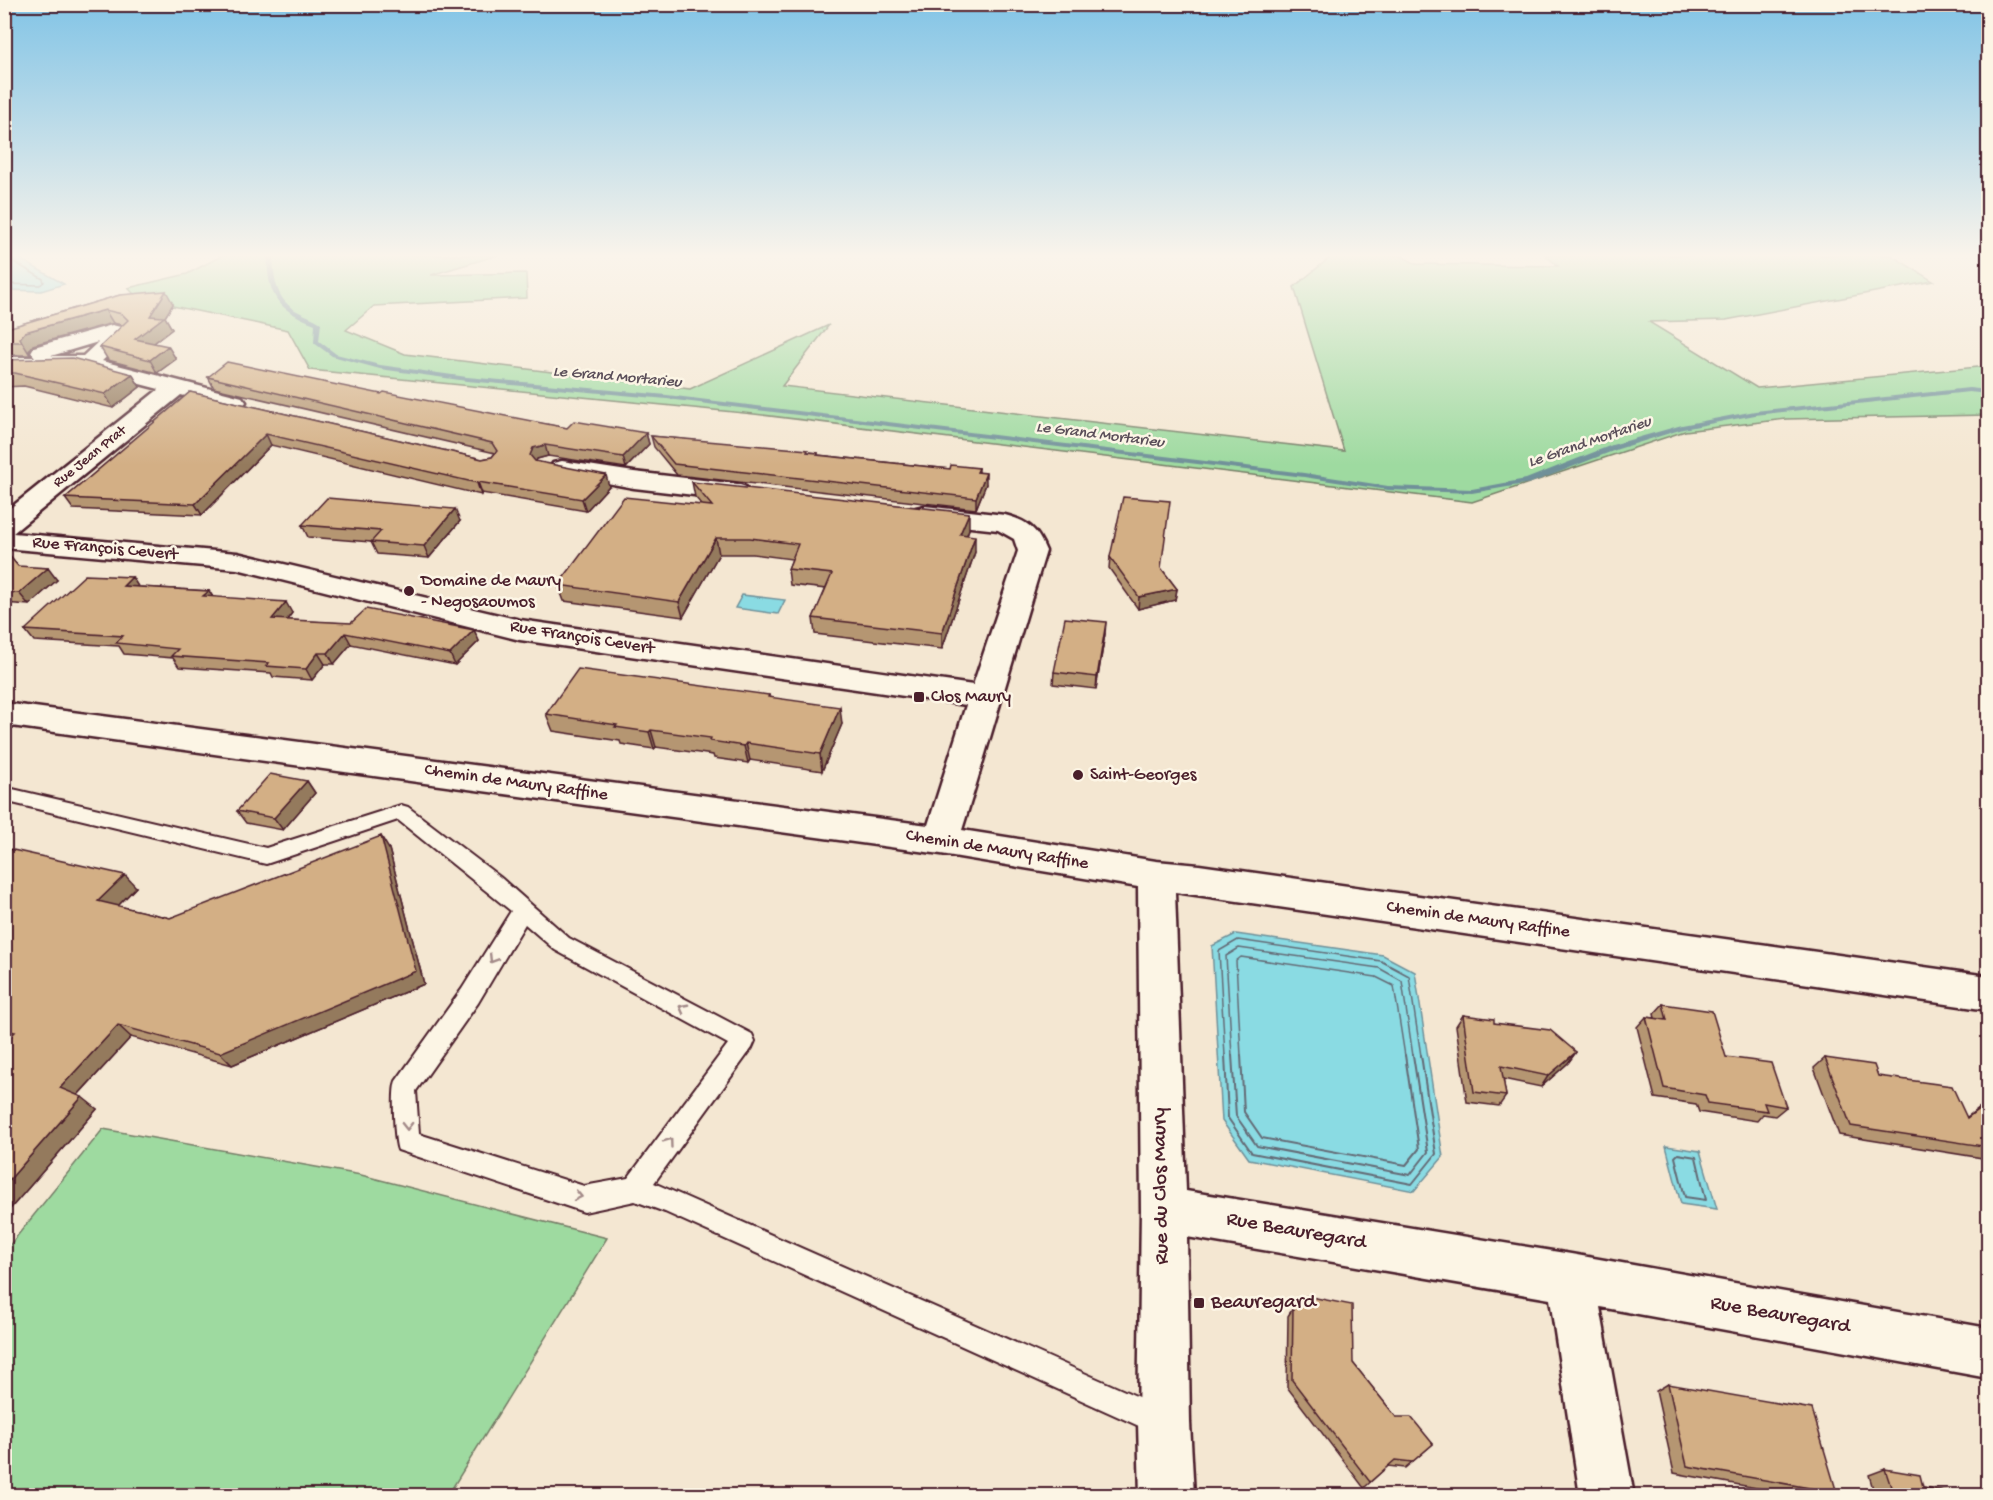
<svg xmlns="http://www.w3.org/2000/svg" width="1993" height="1500" viewBox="0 0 1993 1500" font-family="'Gochi Hand',sans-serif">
<rect width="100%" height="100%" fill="#f4e7d2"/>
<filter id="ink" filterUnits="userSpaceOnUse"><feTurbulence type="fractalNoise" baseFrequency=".0167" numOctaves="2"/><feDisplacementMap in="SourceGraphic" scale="12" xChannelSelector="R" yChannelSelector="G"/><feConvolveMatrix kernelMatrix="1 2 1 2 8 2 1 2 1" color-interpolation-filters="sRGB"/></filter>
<g filter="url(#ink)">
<path fill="#9edaa0" stroke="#747c66" stroke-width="1.5" d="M 223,255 L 498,255 L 431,275 L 526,273 L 527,298 L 374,306 L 346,330 L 405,354 L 690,389 L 829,325 L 782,386 L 1344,451 L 1294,287 L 1333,255 L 1400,255 L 1416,264 L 1558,266 L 1545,255 L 1891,255 L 1933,281 L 1726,320 L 1649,322 L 1757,388 L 1988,366 L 1988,415 L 1786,419 L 1685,431 L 1472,502 L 754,414 L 310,370 L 288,330 L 139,299 L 128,288 L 187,274 Z
M 103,1129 L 361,1175 L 607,1238 L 448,1495 L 5,1495 L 5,1251 Z"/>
<path fill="#8adbe3" stroke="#709099" stroke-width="1.5" d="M 5,255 L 13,255 L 64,284 L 41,291 L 5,290 Z
M 742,595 L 785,600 L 778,614 L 735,608 Z
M 1236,934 L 1383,955 L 1415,972 L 1443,1157 L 1414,1191 L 1249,1159 L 1222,1121 L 1212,946 Z
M 1666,1146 L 1700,1151 L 1717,1209 L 1681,1204 Z"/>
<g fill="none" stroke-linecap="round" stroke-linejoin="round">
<path stroke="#646a75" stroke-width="1.5" d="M 4,284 L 40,285 L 44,282 L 43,279 L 14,262 L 12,255
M 1225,1056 L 1219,951 L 1238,940 L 1381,961 L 1409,976 L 1421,1056
M 1232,1056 L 1226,956 L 1239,948 L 1379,968 L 1402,981 L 1413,1056
M 1241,1056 L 1236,961 L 1241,957 L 1376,977 L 1394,986 L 1405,1056"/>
<path stroke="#646a75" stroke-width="2" d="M 1225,1055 L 1228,1118 L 1252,1153 L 1412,1184 L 1436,1154 L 1421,1055
M 1232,1055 L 1236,1116 L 1257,1146 L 1410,1175 L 1428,1152 L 1413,1055
M 1241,1055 L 1244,1112 L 1262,1138 L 1406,1165 L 1419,1149 L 1405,1055
M 1678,1154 L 1696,1157 L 1706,1200 L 1685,1197 L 1675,1157 Z"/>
<path fill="#709099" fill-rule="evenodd" d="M 267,255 L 273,255 C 274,277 275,298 295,310 C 304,315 314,318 321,323 L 319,341 L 336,354 L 380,365 L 467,377 L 667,395 L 1304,473 L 1388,486 L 1472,489 L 1526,479 L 1612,445 L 1682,425 L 1755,411 L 1969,388 L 1988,390 L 1988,394 L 1969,392 L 1755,415 L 1683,429 L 1618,449 L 1531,483 L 1472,493 L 1388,490 L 1304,477 L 667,399 L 467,381 L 380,369 L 332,356 L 314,343 L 315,324 C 276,309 268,296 267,255 Z"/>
<defs>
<path id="service" d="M 4,787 L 266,848 L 401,805 L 408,807 L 500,877 L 569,938 L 752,1034 L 755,1041 L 752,1048 L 654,1183 L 1170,1411 L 1174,1421 L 1170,1431 L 1160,1435 L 1150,1431 L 665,1212 L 635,1201 L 584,1212 L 398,1150 C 394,1140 392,1090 396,1081 L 462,989 L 511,911 L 398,820 L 266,864 L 4,801 ZM 525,924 L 555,950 L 728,1044 L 628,1178 L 584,1186 L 419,1134 L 416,1091 L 478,1003 Z"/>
<path id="minor" d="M 112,325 L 129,329 L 133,333 L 102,361 L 242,397 L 246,402 L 242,407 L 234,409 L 181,395 L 13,533 L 237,553 L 520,620 L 973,685 L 1018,551 L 1014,539 L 998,530 L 925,522 L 916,520 L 912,514 L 916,508 L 925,506 L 1005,515 C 1028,521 1037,529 1046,551 C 1017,644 991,737 962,830 L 1156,861 L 1199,865 L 1988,976 L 1988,1010 L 1175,892 L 1186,1191 L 1571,1254 L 1988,1328 L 1988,1378 L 1600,1307 L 1634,1496 L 1580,1496 L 1550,1299 L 1187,1237 L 1190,1423 L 1194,1496 L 1140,1496 L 1138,1423 L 1141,1210 L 1138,887 L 941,854 L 4,725 L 4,703 L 928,825 L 966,705 L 520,640 L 237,569 L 4,548 L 4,513 L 159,389 L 82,369 L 4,371 L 4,357 L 35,357 L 31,352 L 34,347 ZM 98,342 L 83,356 L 51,356 Z
M 562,461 L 634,472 L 737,484 L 746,487 L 750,492 L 746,497 L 737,500 L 634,488 L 553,473 L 550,468 L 553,463 Z"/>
</defs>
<use href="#service" stroke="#4a1f2b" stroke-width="4"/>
<use href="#minor" stroke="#4a1f2b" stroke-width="5"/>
<use href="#service" fill="#fcf5e5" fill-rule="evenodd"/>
<use href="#minor" fill="#fcf5e5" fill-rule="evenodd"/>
</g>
<path fill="#b59672" stroke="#4a1f2b" stroke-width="1.5" d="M 120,295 L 173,304 L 165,317 L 172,329 L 154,343 L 176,359 L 157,373 L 108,360 L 100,347 L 123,325 L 113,323 L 33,345 L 29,351 L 30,355 L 4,355 L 4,329 Z
M 4,360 L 132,374 L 140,387 L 113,408 L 24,386 L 4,387 Z
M 208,377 L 381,394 L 567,428 L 646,433 L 649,444 L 626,468 L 548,456 L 537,459 L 536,461 L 609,486 L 586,511 L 482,493 L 481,495 L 271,445 L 202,515 L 73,509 L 65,498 L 190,392 L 482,459 L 492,457 L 495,453 L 214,388 Z
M 651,436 L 818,453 L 818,455 L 950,469 L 979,468 L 979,472 L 986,484 L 976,509 L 677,475 L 654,447 Z
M 692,482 L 969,529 L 967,535 L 975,552 L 942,649 L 815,634 L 813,618 L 826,589 L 790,585 L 788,569 L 792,559 L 753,554 L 719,554 L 683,617 L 564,601 L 558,585 L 702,505 L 695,497 Z
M 460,521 L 429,558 L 377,554 L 371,542 L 308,537 L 302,525 Z
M 4,550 L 18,566 L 57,580 L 29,605 L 4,603 Z
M 1110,557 L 1161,568 L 1177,589 L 1175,600 L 1138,609 L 1109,568 Z
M 132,577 L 138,587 L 209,591 L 213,597 L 292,613 L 287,620 L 474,630 L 479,641 L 455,665 L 351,644 L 334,664 L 325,664 L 312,680 L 273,677 L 271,673 L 179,667 L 173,658 L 124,654 L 119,646 L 34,641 L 25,630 Z
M 1105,634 L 1096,689 L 1053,684 L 1054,672 Z
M 769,695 L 770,697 L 842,724 L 822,771 L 750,760 L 748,763 L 714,758 L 713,755 L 656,747 L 654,749 L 621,744 L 620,741 L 553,731 L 546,714 Z
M 307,781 L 315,793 L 283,830 L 246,823 L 237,811 Z
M 4,848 L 136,887 L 118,906 L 170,918 L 389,849 L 424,984 L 232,1065 L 131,1037 L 78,1095 L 97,1109 L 4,1216 L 4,1043 L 8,1039 L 4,1038 Z
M 1663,1004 L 1726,1057 L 1786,1107 L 1775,1116 L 1763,1114 L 1757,1121 L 1699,1112 L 1696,1104 L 1655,1098 L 1637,1027 L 1646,1017 L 1655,1018 L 1654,1014 Z
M 1463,1015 L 1494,1023 L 1576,1052 L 1568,1063 L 1541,1087 L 1503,1079 L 1506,1096 L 1499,1106 L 1467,1102 L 1456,1026 Z
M 1825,1058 L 1878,1076 L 1967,1117 L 1989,1100 L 1989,1159 L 1839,1135 L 1814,1068 Z
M 1293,1308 L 1353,1363 L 1396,1417 L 1433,1444 L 1405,1468 L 1388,1466 L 1364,1488 L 1287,1387 L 1288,1316 Z
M 1668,1384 L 1837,1493 L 1832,1496 L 1801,1496 L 1674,1473 L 1656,1391 Z
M 1885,1469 L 1923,1487 L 1970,1496 L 1875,1496 L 1869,1475 Z"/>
<path fill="#947a5d" stroke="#4a1f2b" stroke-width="1.5" d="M 166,291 L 173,304 L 165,317 L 172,329 L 142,352 L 135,339 Z
M 105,310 L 113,323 L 33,345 L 29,351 L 30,355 L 22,342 L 20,338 L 25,332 Z
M 168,346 L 176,359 L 157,373 L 150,360 Z
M 132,374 L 140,387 L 113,408 L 105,394 Z
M 646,433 L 649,444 L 626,468 L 623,457 Z
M 266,434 L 271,445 L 202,515 L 195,504 Z
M 545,445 L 548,456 L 537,459 L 534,466 L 530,455 L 533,448 Z
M 986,473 L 986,484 L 976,509 L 976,498 Z
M 606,475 L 609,486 L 586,511 L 582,499 Z
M 478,482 L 482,493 L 481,495 L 477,483 Z
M 455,509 L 460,521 L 429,558 L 424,546 Z
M 969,513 L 969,529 L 961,550 L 960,534 Z
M 975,536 L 975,552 L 942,649 L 942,633 Z
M 716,538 L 719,554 L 683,617 L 679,602 Z
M 48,568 L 57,580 L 29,605 L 19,593 Z
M 132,577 L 139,588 L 123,586 Z
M 1177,589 L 1175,600 L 1138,609 L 1139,597 Z
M 209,591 L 216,602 L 203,596 Z
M 286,602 L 292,613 L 279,630 L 272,619 Z
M 1106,622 L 1105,634 L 1096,689 L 1097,677 Z
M 474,630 L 479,641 L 455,665 L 450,654 Z
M 345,633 L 351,644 L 334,664 L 328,653 Z
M 318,653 L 325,664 L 312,680 L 306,669 Z
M 840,707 L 842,724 L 822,771 L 820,754 Z
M 651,730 L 656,747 L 654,749 L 649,732 Z
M 746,743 L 750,760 L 748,763 L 744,746 Z
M 307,781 L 315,793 L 283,830 L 274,818 Z
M 381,836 L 389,849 L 424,984 L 232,1065 L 220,1053 Z
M 125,875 L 136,887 L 110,914 L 98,901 Z
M 118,1025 L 131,1037 L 74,1099 L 60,1088 Z
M 1576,1052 L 1568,1063 L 1541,1087 L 1548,1076 Z
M 82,1097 L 97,1109 L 4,1216 L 4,1186 Z"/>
<path fill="#d3af85" stroke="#4a1f2b" stroke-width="1.5" d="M 166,291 L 150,316 L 164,317 L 135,339 L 168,346 L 150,360 L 100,347 L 128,320 L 122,314 L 105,310 L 25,332 L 20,338 L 22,342 L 4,342 L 4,329 L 120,295 Z
M 72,358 L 132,374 L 105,394 L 15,373 L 4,373 L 4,360 Z
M 227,362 L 381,394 L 384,392 L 567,428 L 574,421 L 646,433 L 623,457 L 545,445 L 533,448 L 530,455 L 535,461 L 606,475 L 582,499 L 478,482 L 477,483 L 266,434 L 195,504 L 65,498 L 190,392 L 482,459 L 492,457 L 497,451 L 492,443 L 208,377 Z
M 651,436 L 808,450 L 807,452 L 818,453 L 817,455 L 950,469 L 951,465 L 979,468 L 977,472 L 986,473 L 976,498 L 674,464 Z
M 692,482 L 969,513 L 960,534 L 975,536 L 942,633 L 813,618 L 832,574 L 788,569 L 798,544 L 750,538 L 716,538 L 679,602 L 558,585 L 624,497 L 712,506 Z
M 1123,497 L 1170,501 L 1161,568 L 1177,589 L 1139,597 L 1110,557 Z
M 327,498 L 455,509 L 424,546 L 371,542 L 381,531 L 302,525 Z
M 4,550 L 18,566 L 48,568 L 19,593 L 4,592 Z
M 85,575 L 132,577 L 123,586 L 209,591 L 203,596 L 286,602 L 272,619 L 351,623 L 366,609 L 474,630 L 450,654 L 345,633 L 328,653 L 318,653 L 306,669 L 266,666 L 269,663 L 171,656 L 178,649 L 116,643 L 123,636 L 25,630 Z
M 1065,618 L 1106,622 L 1097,677 L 1054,672 Z
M 578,669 L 769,695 L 768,697 L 840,707 L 820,754 L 746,743 L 744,746 L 710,741 L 711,738 L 651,730 L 649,732 L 615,727 L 617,725 L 546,714 Z
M 270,774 L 307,781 L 274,818 L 237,811 Z
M 381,836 L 416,971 L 220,1053 L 118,1025 L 60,1088 L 82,1097 L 4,1186 L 4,1043 L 15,1032 L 4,1030 L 4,848 L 125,875 L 98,901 L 170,918 Z
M 1663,1004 L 1712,1011 L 1726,1057 L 1771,1063 L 1786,1107 L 1764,1103 L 1767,1111 L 1708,1103 L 1705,1095 L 1664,1088 L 1646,1017 L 1667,1020 Z
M 1463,1015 L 1494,1019 L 1494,1023 L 1550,1030 L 1576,1052 L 1548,1076 L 1501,1066 L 1506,1096 L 1474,1092 Z
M 1825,1058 L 1874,1065 L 1878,1076 L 1952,1086 L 1967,1118 L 1989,1101 L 1989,1147 L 1851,1126 Z
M 1306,1296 L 1352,1305 L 1353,1363 L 1396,1417 L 1411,1417 L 1433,1444 L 1412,1462 L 1395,1460 L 1370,1482 L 1292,1380 L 1293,1308 Z
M 1668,1384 L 1812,1409 L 1837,1493 L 1687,1466 Z
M 1885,1469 L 1920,1475 L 1923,1487 L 1970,1496 L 1894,1496 Z"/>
<defs><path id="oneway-chevron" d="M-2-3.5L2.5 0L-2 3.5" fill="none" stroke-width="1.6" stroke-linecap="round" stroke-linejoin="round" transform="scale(1.5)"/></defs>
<g stroke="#a38a88">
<use href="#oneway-chevron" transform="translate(493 959) rotate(122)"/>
<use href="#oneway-chevron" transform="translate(683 1008) rotate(-152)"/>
<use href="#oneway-chevron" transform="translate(407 1126) rotate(89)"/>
<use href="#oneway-chevron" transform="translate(669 1142) rotate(-54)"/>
<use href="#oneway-chevron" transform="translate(578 1196) rotate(12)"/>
</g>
</g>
<linearGradient id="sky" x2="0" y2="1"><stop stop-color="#82c4e6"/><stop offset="0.55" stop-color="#faf4eb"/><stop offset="1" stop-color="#faf4eb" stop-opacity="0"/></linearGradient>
<rect width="1993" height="465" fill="url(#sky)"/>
<g fill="#4a1f2b" stroke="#fcf5e5" stroke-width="2">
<circle cx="409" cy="591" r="6"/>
<rect x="913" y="691" width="12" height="12" rx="3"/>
<circle cx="1078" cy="775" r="6"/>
<rect x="1193" y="1297" width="12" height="12" rx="3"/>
</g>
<g text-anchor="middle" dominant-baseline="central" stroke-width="5" stroke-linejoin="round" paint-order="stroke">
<g font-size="15" fill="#4a1f2b" stroke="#fcf5e5">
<text transform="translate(90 457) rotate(-39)">Rue Jean Prat</text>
</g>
<g font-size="16" font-style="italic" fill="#5a4e59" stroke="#fcf5e5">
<text transform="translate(617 378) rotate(5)">Le Grand Mortarieu</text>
<text transform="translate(1100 436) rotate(7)">Le Grand Mortarieu</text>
<text transform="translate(1590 443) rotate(-19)">Le Grand Mortarieu</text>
</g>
<g font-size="18" fill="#4a1f2b" stroke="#fcf5e5">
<text transform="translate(105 549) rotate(5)">Rue François Cevert</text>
<text transform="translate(582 638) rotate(9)">Rue François Cevert</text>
<text transform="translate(516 783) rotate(8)">Chemin de Maury Raffine</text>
<text transform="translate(997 850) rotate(9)">Chemin de Maury Raffine</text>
<text transform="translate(1478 920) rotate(8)">Chemin de Maury Raffine</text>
</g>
<g font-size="18" fill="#4a1f2b" stroke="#fcf5e5" text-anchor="start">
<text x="421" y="581">Domaine de Maury<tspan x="421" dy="21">- Negosaoumos</tspan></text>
<text x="931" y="697">Clos Maury</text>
<text x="1090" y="775">Saint-Georges</text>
</g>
<g font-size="21" fill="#4a1f2b" stroke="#fcf5e5">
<text transform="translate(1162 1186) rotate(-91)">Rue du Clos Maury</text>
<text transform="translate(1296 1232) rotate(10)">Rue Beauregard</text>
<text transform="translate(1780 1316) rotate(10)">Rue Beauregard</text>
</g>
<g font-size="21" fill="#4a1f2b" stroke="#fcf5e5" text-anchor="start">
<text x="1211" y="1303">Beauregard</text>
</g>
</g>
<rect width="1993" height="1500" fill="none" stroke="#fcf5e5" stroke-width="24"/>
<rect x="12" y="12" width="1969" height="1476" fill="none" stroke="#4a1f2b" stroke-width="2" filter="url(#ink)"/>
</svg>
